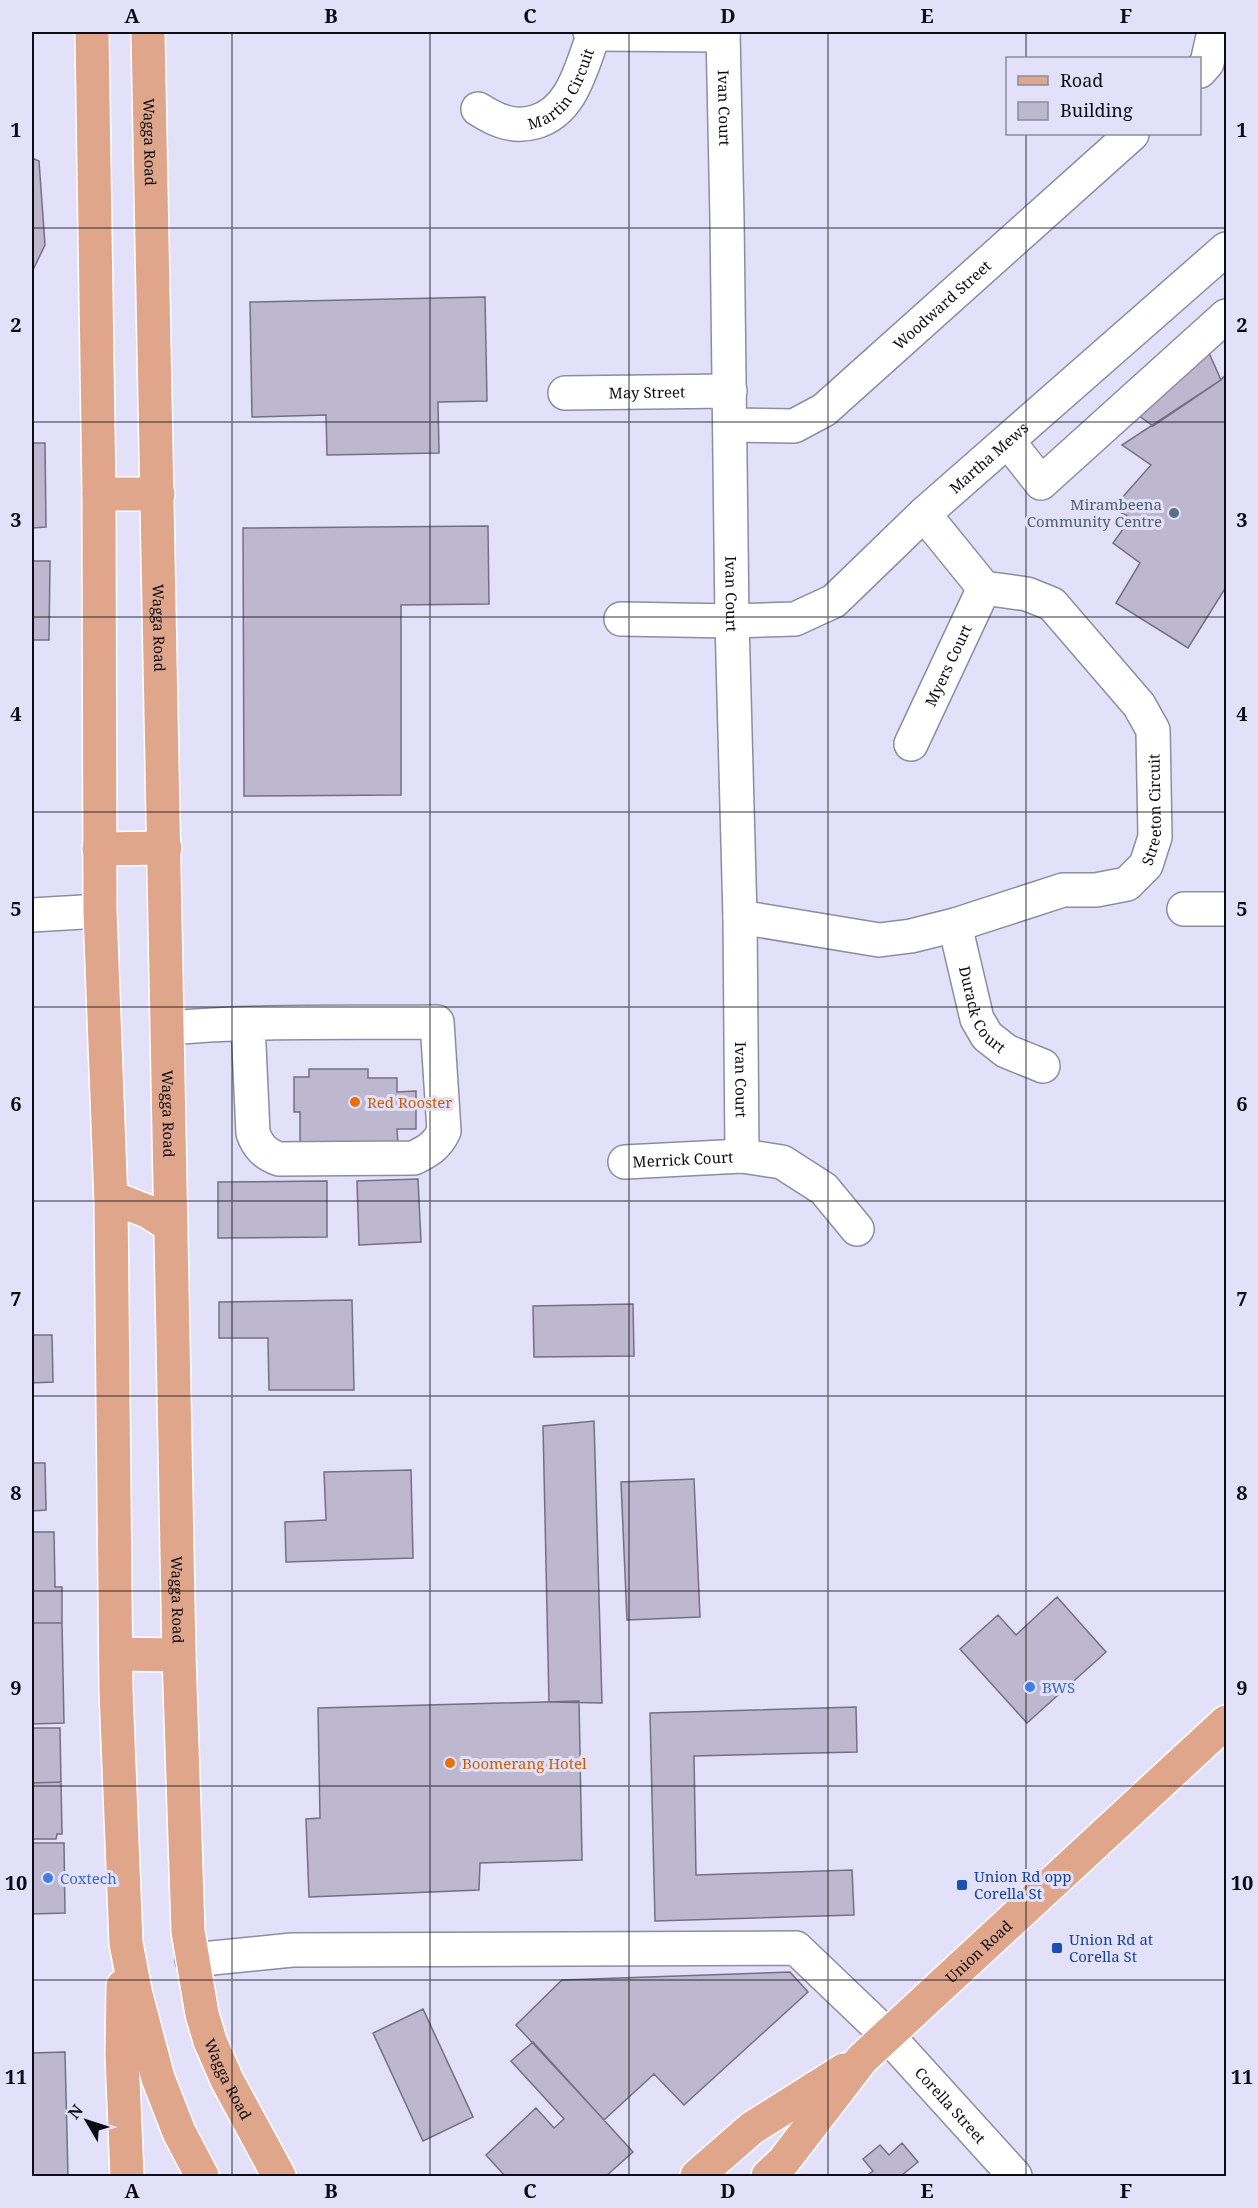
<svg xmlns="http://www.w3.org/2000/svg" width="1258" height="2208" viewBox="0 0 1258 2208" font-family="'Noto Serif',serif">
<rect width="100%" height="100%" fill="#e3e0fa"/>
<path fill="#bdb7d0" stroke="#756f86" stroke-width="1.5" d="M 32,158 L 39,161 L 45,245 L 32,272 Z
M 485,297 L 487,401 L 438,402 L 439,453 L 327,455 L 326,415 L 252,417 L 250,302 Z
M 1198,328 L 1221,380 L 1153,426 L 1116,399 Z
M 1226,374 L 1226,587 L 1188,648 L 1116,603 L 1140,563 L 1113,543 L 1131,518 L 1113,508 L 1151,465 L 1122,445 L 1221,380 Z
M 32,443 L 45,443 L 46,527 L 32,528 Z
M 488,526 L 489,604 L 401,605 L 401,795 L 244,796 L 243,528 Z
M 32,561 L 50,561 L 49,640 L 32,640 Z
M 309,1069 L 368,1069 L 368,1078 L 397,1078 L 397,1092 L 416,1091 L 416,1129 L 397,1129 L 398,1146 L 300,1146 L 300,1112 L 294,1112 L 294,1077 L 309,1077 Z
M 418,1179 L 421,1242 L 359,1245 L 357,1181 Z
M 327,1181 L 327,1237 L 218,1238 L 218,1182 Z
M 352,1300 L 354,1390 L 269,1390 L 268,1338 L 219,1338 L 219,1302 Z
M 633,1304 L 634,1356 L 534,1357 L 533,1306 Z
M 32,1335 L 52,1335 L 53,1382 L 32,1383 Z
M 594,1421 L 602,1703 L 549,1702 L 543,1426 Z
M 32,1463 L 45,1463 L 46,1510 L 32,1511 Z
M 411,1470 L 413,1558 L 286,1562 L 285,1522 L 326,1520 L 324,1472 Z
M 694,1479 L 700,1617 L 627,1620 L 621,1482 Z
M 32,1532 L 54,1532 L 55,1587 L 62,1587 L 62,1623 L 32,1623 Z
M 1057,1597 L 1106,1652 L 1027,1723 L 960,1649 L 998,1615 L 1016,1635 Z
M 32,1623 L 62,1623 L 64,1723 L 32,1724 Z
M 579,1701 L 582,1860 L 480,1863 L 479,1890 L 309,1897 L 306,1819 L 320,1818 L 318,1708 Z
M 856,1707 L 857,1752 L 694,1756 L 696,1875 L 852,1870 L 854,1915 L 655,1921 L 650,1713 Z
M 32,1728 L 60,1728 L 61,1782 L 32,1783 Z
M 61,1782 L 62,1834 L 57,1834 L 56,1839 L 32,1839 L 32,1783 Z
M 32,1843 L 64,1843 L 65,1913 L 32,1914 Z
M 790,1972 L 808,1992 L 684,2105 L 654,2074 L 604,2120 L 516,2025 L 562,1980 Z
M 423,2009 L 473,2117 L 423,2141 L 373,2033 Z
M 533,2042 L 633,2152 L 606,2176 L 505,2176 L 486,2155 L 536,2108 L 554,2128 L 564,2119 L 511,2061 Z
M 65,2052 L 68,2176 L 32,2176 L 32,2053 Z
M 902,2143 L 918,2162 L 901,2176 L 866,2176 L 873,2171 L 863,2159 L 880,2145 L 889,2155 Z"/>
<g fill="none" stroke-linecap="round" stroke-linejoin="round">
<defs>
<g id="minor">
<path d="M 590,32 L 594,34 L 723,35"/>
<path id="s1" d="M 723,32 L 727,219 L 732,621 L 740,917 L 742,1156"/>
<path d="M 1200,71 L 1207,63 L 1214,32"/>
<path id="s2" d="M 478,109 C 497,121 513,128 535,122 C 573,111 581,67 594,34"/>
<path id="s3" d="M 565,393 L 730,391"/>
<path id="s4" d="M 730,425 L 794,426 L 824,410 L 1132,134"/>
<path d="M 1008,441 L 1041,483 L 1226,316"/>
<path id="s5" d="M 621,619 L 732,621 L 795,619 L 834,601 L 924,514 L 1226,249"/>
<path id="s6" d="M 911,744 L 984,588"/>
<path d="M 1184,909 L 1226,909"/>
<path d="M 32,915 L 100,911"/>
<path id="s7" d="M 740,917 L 879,940 L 911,936 L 955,925 L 1063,890 L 1096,890 L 1127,884 L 1146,865 L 1155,837 L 1153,730 L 1139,705 L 1052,604 L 1027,594 L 984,588 L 924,514"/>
<path id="s8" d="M 955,925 L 977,1019 L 987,1036 L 1006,1051 L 1043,1066"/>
<path d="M 168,1028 C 257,1020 348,1023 437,1022 L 444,1131 C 437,1146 428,1151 414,1158 L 279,1159 C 265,1154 258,1147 253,1133 L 248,1024"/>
<path id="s9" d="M 625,1162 L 742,1156 L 782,1162 L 824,1189 L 857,1229"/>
<path id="s10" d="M 192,1960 L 292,1950 L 796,1948 L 887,2035 L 1015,2176"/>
</g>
<g id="major">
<path d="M 92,32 L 99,494 L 100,911 L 111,1202 L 116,1690 L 126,1943 L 136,1995 L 158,2078 L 179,2132 L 202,2176"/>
<path id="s11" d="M 148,32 L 179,1655 L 188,1931 L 202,2014 L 210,2041 L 227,2080 L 279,2176"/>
<path d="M 99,494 L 158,494"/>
<path d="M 99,849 L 165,848"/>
<path d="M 111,1197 L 149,1212 L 171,1226"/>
<path d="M 116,1654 L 179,1655"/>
<path d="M 123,1986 L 122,2055 L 127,2176"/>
<path d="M 697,2176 L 752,2128 L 844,2070"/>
<path id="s12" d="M 768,2176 L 783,2162 L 862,2059 L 1226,1722"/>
</g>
</defs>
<use href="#minor" stroke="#8e8ba3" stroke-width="36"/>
<use href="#major" stroke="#fff" stroke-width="36"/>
<use href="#minor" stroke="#fff" stroke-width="33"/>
<use href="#major" stroke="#e0a68b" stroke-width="33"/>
</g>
<path fill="none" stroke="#0d0c14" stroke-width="1.5" stroke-opacity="0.55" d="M 232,32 L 232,2176M 430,32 L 430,2176M 629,32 L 629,2176M 828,32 L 828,2176M 1026,32 L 1026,58M 1026,134 L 1026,2176M 32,228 L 1226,228M 32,422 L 1226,422M 32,617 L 1226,617M 32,812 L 1226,812M 32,1007 L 1226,1007M 32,1201 L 1226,1201M 32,1396 L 1226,1396M 32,1591 L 1226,1591M 32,1786 L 1226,1786M 32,1980 L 1226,1980"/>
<circle fill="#5c6f8a" stroke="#e3e0fa" stroke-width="2" cx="1174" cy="513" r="6"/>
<g fill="#e8710a" stroke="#e3e0fa" stroke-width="2">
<circle cx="355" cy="1102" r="6"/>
<circle cx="450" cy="1763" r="6"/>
</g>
<g fill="#3f7fe0" stroke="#e3e0fa" stroke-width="2">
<circle cx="1030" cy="1687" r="6"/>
<circle cx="48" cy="1878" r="6"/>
</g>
<g fill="#1a4fb4" stroke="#e3e0fa" stroke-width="2">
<rect x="956" y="1879" width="12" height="12" rx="3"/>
<rect x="1051" y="1942" width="12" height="12" rx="3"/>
</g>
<g text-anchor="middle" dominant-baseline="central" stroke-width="6" stroke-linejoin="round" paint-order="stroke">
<g font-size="15" fill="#0d0c14" stroke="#e3e0fa">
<text stroke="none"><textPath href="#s2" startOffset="104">Martin Circuit</textPath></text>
<text stroke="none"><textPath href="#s1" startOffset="76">Ivan Court</textPath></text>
<text stroke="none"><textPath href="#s11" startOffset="110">Wagga Road</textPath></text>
<text stroke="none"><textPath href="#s4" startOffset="256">Woodward Street</textPath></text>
<text stroke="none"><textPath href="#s3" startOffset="82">May Street</textPath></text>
<text stroke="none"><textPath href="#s5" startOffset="428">Martha Mews</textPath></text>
<text stroke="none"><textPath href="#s1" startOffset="562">Ivan Court</textPath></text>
<text stroke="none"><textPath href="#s11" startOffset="596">Wagga Road</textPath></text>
<text stroke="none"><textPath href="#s6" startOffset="87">Myers Court</textPath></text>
<text stroke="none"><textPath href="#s7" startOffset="480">Streeton Circuit</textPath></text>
<text stroke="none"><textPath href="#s8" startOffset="90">Durack Court</textPath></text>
<text stroke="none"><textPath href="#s1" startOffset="1048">Ivan Court</textPath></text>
<text stroke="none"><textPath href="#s11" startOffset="1082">Wagga Road</textPath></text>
<text stroke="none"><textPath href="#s9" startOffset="58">Merrick Court</textPath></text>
<text stroke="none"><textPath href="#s11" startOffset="1568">Wagga Road</textPath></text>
<text stroke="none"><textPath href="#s12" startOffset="309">Union Road</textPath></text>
<text stroke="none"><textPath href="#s11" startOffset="2054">Wagga Road</textPath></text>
<text stroke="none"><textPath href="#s10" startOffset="825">Corella Street</textPath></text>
</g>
<g font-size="15" fill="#4e5e75" stroke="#e3e0fa" text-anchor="end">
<text x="1162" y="504">Mirambeena<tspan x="1162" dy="17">Community Centre</tspan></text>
</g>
<g font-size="15" fill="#c56008" stroke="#e3e0fa" text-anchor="start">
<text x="367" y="1102">Red Rooster</text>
<text x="462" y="1763">Boomerang Hotel</text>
</g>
<g font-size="15" fill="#366cbe" stroke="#e3e0fa" text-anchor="start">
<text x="1042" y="1687">BWS</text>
<text x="60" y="1878">Coxtech</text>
</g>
<g font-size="15" fill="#164399" stroke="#e3e0fa" text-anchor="start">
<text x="974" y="1876">Union Rd opp<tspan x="974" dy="17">Corella St</tspan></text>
<text x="1069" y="1939">Union Rd at<tspan x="1069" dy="17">Corella St</tspan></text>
</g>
</g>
<rect width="1258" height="2208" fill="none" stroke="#e3e0fa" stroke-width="66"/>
<rect x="1006" y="57" width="195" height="78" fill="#e3e0fa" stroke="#8d8b9e" stroke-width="1.5"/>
<rect x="1018" y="76" width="30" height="9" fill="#e0a68b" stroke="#8d8b9e" stroke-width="1.5"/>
<text x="1060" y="87" font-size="18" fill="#0d0c14">Road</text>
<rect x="1018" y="102" width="30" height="18" fill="#bdb7d0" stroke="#8d8b9e" stroke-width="1.5"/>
<text x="1060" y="117" font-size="18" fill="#0d0c14">Building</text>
<g transform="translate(87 2121) rotate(309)" stroke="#e3e0fa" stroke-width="4.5" paint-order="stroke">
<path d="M0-4.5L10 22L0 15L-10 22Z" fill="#0d0c14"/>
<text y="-9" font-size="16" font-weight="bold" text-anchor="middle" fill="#0d0c14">N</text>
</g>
<rect x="33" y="33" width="1192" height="2142" fill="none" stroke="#0d0c14" stroke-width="2"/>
<g font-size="20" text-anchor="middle" font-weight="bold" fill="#0d0c14">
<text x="132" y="23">A</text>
<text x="331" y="23">B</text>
<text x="530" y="23">C</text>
<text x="728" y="23">D</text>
<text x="927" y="23">E</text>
<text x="1126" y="23">F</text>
<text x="16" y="137">1</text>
<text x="1242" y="137">1</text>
<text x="16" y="332">2</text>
<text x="1242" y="332">2</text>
<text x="16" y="527">3</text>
<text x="1242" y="527">3</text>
<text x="16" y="721">4</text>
<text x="1242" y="721">4</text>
<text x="16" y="916">5</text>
<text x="1242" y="916">5</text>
<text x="16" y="1111">6</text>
<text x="1242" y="1111">6</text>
<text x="16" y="1306">7</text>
<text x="1242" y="1306">7</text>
<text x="16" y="1500">8</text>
<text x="1242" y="1500">8</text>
<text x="16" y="1695">9</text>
<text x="1242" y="1695">9</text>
<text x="16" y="1890">10</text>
<text x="1242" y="1890">10</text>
<text x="16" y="2084">11</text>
<text x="1242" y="2084">11</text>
<text x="132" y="2198">A</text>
<text x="331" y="2198">B</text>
<text x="530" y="2198">C</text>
<text x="728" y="2198">D</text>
<text x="927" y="2198">E</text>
<text x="1126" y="2198">F</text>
</g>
</svg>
